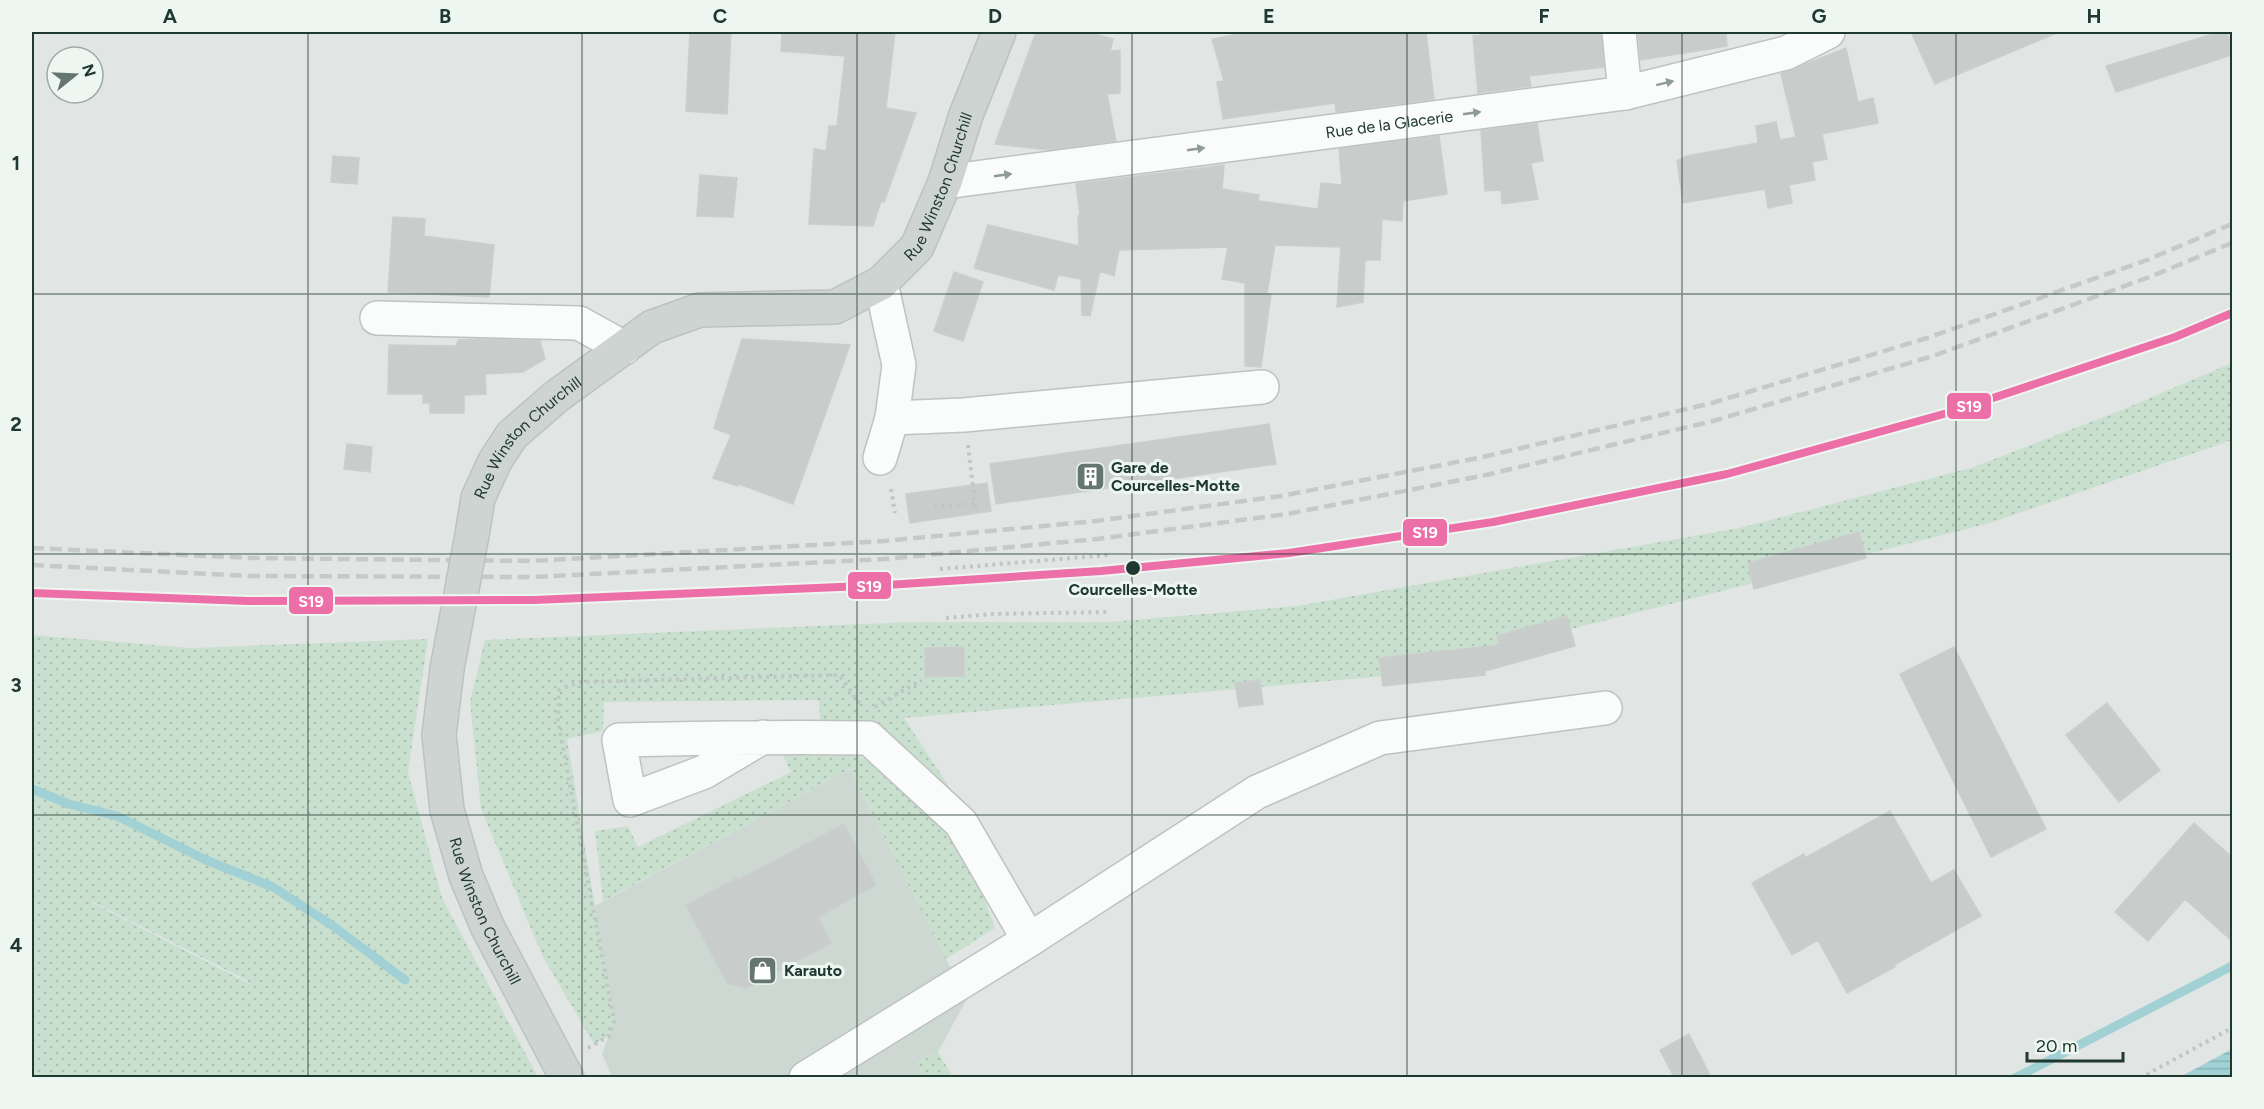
<svg xmlns="http://www.w3.org/2000/svg" width="2264" height="1109" viewBox="0 0 2264 1109" font-family="Figtree,sans-serif">
<defs>
<pattern id="green-dots" width="8" height="8" patternUnits="userSpaceOnUse" patternTransform="scale(1.5)"><rect width="8" height="8" fill="#cae0cf"/><path d="M2 2h.1M6 6h.1" fill="none" stroke="#adc1b2" stroke-width="1.8" stroke-linecap="round"/></pattern>
<pattern id="water-rules" width="6" height="5" patternUnits="userSpaceOnUse" patternTransform="scale(1.5)"><rect width="6" height="5" fill="#a1d1d5"/><path d="M0 2.5h6" fill="none" stroke="#8ab4b7"/></pattern>
</defs>
<rect width="100%" height="100%" fill="#e1e6e4"/>
<path fill="#ced8d3" d="M 850,769 L 946,959 L 968,997 L 938,1052 L 917,1063 L 925,1077 L 612,1077 L 602,1054 L 614,1021 L 593,907 Z"/>
<path fill="url(#green-dots)" fill-rule="evenodd" d="M 2232,363 L 2232,440 L 1990,523 L 1386,676 L 904,718 L 952,791 L 884,736 L 851,725 L 820,720 L 819,700 L 604,702 L 603,731 L 567,739 L 614,1021 L 609,1036 L 594,1044 L 543,957 L 481,809 L 470,702 L 485,640 L 912,622 L 1109,622 L 1297,606 L 1739,528 L 1971,468 L 2124,409 Z
M 32,635 L 191,648 L 428,639 L 408,772 L 442,898 L 538,1077 L 32,1077 ZM 91,901 L 246,980 L 250,984 L 91,902 Z
M 840,746 L 878,766 L 936,817 L 970,861 L 995,928 L 946,959 L 850,769 L 603,901 L 595,831 L 628,826 L 638,847 L 791,772 L 780,749 Z
M 938,1052 L 953,1077 L 925,1077 L 917,1063 Z"/>
<path fill="url(#water-rules)" d="M 2232,1049 L 2232,1077 L 2180,1077 Z"/>
<g fill="none" stroke-linecap="round" stroke-linejoin="round">
<path stroke="#a1d1d5" stroke-width="9" d="M 32,789 L 69,804 L 117,816 L 206,860 L 273,887 L 333,926 L 405,980
M 2015,1078 L 2232,966"/>
</g>
<path fill="#c8cdcb" stroke="#cacfcd" stroke-width="1.5" d="M 690,32 L 731,32 L 727,114 L 686,111 Z
M 782,32 L 895,32 L 886,108 L 916,113 L 884,202 L 881,201 L 873,226 L 809,224 L 814,149 L 826,151 L 829,126 L 837,126 L 845,56 L 781,51 Z
M 1036,32 L 1088,32 L 1113,39 L 1110,51 L 1120,50 L 1120,93 L 1107,94 L 1116,141 L 1049,150 L 995,144 Z
M 1233,32 L 1426,32 L 1434,99 L 1336,112 L 1335,103 L 1223,119 L 1217,82 L 1224,81 L 1212,39 L 1234,35 Z
M 1481,32 L 1601,32 L 1604,67 L 1529,76 L 1531,86 L 1478,93 L 1473,36 L 1481,35 Z
M 1638,32 L 1726,32 L 1727,46 L 1641,60 Z
M 1911,32 L 2059,32 L 1935,84 Z
M 2220,32 L 2227,32 L 2232,47 L 2232,55 L 2116,92 L 2106,66 Z
M 1846,48 L 1858,102 L 1873,98 L 1878,123 L 1822,134 L 1827,159 L 1812,162 L 1815,180 L 1789,185 L 1792,203 L 1768,208 L 1765,189 L 1683,203 L 1677,161 L 1687,156 L 1758,143 L 1756,126 L 1776,122 L 1780,140 L 1796,137 L 1781,74 Z
M 1537,123 L 1543,161 L 1531,163 L 1538,199 L 1502,204 L 1501,190 L 1485,191 L 1481,131 Z
M 1439,136 L 1447,194 L 1403,201 L 1402,221 L 1382,219 L 1380,260 L 1365,260 L 1363,302 L 1337,307 L 1341,247 L 1275,245 L 1267,294 L 1271,294 L 1261,367 L 1245,366 L 1245,283 L 1222,279 L 1228,247 L 1119,250 L 1114,276 L 1100,271 L 1090,316 L 1082,315 L 1081,279 L 1058,275 L 1054,290 L 974,268 L 988,225 L 1079,246 L 1078,216 L 1080,215 L 1076,184 L 1224,165 L 1222,189 L 1259,195 L 1258,201 L 1318,209 L 1321,183 L 1342,185 L 1339,149 Z
M 333,156 L 359,158 L 357,184 L 331,182 Z
M 700,175 L 737,178 L 733,217 L 697,216 Z
M 393,217 L 425,219 L 424,236 L 494,245 L 489,297 L 388,292 Z
M 954,272 L 983,282 L 963,341 L 934,331 Z
M 484,339 L 540,341 L 545,359 L 523,372 L 485,374 L 486,394 L 464,395 L 464,413 L 430,413 L 430,403 L 423,403 L 423,394 L 388,394 L 389,345 L 456,346 L 458,340 Z
M 742,339 L 850,345 L 793,504 L 739,484 L 738,486 L 713,478 L 731,435 L 714,428 Z
M 1269,424 L 1276,464 L 996,504 L 990,464 Z
M 347,444 L 372,447 L 370,472 L 344,469 Z
M 987,483 L 991,511 L 910,523 L 906,494 Z
M 1859,532 L 1866,558 L 1754,589 L 1748,563 Z
M 1567,616 L 1575,646 L 1485,671 L 1485,675 L 1383,686 L 1379,658 L 1500,645 L 1497,636 Z
M 964,647 L 964,676 L 925,677 L 925,648 Z
M 1954,647 L 2046,829 L 1991,857 L 1900,674 Z
M 1260,680 L 1263,704 L 1239,707 L 1235,683 Z
M 2107,703 L 2160,770 L 2119,802 L 2066,735 Z
M 1890,811 L 1931,883 L 1954,870 L 1981,916 L 1894,965 L 1895,967 L 1847,993 L 1818,940 L 1792,955 L 1752,883 L 1804,854 L 1805,858 Z
M 2194,823 L 2232,857 L 2232,941 L 2185,899 L 2148,941 L 2115,912 Z
M 844,824 L 876,885 L 818,917 L 831,943 L 746,988 L 727,983 L 686,905 L 737,878 L 738,880 Z
M 1689,1034 L 1711,1077 L 1674,1077 L 1660,1050 Z"/>
<g fill="none" stroke-linecap="round" stroke-linejoin="round">
<defs>
<g id="minor">
<path d="M 1619,32 L 1625,93"/>
<path id="s1" d="M 945,182 L 1625,93 L 1786,53 L 1828,32"/>
<path d="M 377,318 L 579,323 L 624,348"/>
<path d="M 892,418 L 964,415 L 1262,387"/>
<path d="M 880,458 L 892,418 L 899,365 L 881,283"/>
<path d="M 763,737 L 704,772 L 630,800 L 619,740 C 702,738 785,737 869,738 L 961,823 L 1029,940"/>
<path d="M 806,1078 L 1029,940 L 1257,792 L 1380,738 L 1605,708"/>
</g>
<g id="major">
<path id="s2" d="M 472,535 L 478,498 L 495,461 L 512,435 L 557,396 L 652,327 L 700,310 L 835,307 L 881,283 L 917,247 L 945,182 L 966,115 L 999,32"/>
<path id="s3" d="M 447,669 L 439,735 L 447,810 L 466,876 L 487,926 L 567,1078"/>
</g>
</defs>
<use href="#minor" stroke="#bec3c1" stroke-width="36"/>
<use href="#major" stroke="#bbc3c0" stroke-width="36"/>
<path stroke="#bfc7c5" stroke-width="4" stroke-dasharray="3 4.5" stroke-linecap="butt" d="M 968,445 L 976,512
M 891,489 L 895,513
M 934,507 L 974,503
M 940,569 L 1108,555
M 946,618 L 993,614 L 1107,612
M 875,707 L 921,680
M 588,1048 L 609,1036 L 614,1021 L 558,721 L 559,690 L 579,682 L 839,675 L 861,705
M 2140,1078 L 2232,1028"/>
<use href="#minor" stroke="#fafbfb" stroke-width="33"/>
<use href="#major" stroke="#cdd4d1" stroke-width="33"/>
<path stroke="#c6c9c8" stroke-width="4.5" stroke-dasharray="12 6" stroke-linecap="butt" d="M 32,548 L 250,558 L 532,561 L 884,541 L 1096,521 L 1281,496 L 1483,457 L 1712,403 L 1927,338 L 2147,260 L 2232,224
M 32,565 L 250,576 L 533,577 L 884,559 L 1097,539 L 1287,514 L 1486,475 L 1713,421 L 1933,356 L 2152,276 L 2232,243"/>
<defs>
<path id="major-bridge" d="M 447,669 L 472,535"/>
</defs>
<use href="#major-bridge" stroke="#bbc3c0" stroke-width="36" stroke-linecap="butt"/>
<use href="#major-bridge" stroke="#cdd4d1" stroke-width="33"/>
<defs>
<path id="rail-1" d="M 32,593 L 248,601 L 534,600 L 887,585 L 1101,571 L 1289,553 L 1493,522 L 1727,474 L 1951,412 L 2175,337 L 2232,313"/>
</defs>
<use href="#rail-1" stroke="#eef6f2" stroke-width="12"/>
<use href="#rail-1" stroke="#ed6fa7" stroke-width="8"/>
</g>
<defs><path id="oneway-solid" d="M-6-.8H1V-3.2L6.5 0L1 3.2V.8H-6Z" transform="scale(1.5)"/></defs>
<g fill="#8d9a96">
<use href="#oneway-solid" transform="translate(1665 83) rotate(-14)"/>
<use href="#oneway-solid" transform="translate(1472 113) rotate(-8)"/>
<use href="#oneway-solid" transform="translate(1196 149) rotate(-8)"/>
<use href="#oneway-solid" transform="translate(1003 175) rotate(-8)"/>
</g>
<path fill="none" stroke="#203930" stroke-width="1.5" stroke-opacity="0.55" d="M 308,32 L 308,1078M 582,32 L 582,1078M 857,32 L 857,1078M 1132,32 L 1132,1078M 1407,32 L 1407,1078M 1682,32 L 1682,1078M 1956,32 L 1956,1078M 32,294 L 2232,294M 32,554 L 2232,554M 32,815 L 2232,815"/>
<defs>
<symbol id="building-square" viewBox="-11 -11 22 22"><rect x="-9" y="-9" width="18" height="18" rx="4" fill="#64766f" stroke="#eef6f2"/><path d="M-4-6H4V6H1V3H-1V6H-4ZM-2.5-4.3h1.7v1.8h-1.7ZM.8-4.3h1.7v1.8H.8ZM-2.5-1h1.7V.8h-1.7ZM.8-1h1.7V.8H.8Z" fill="#fff"/></symbol>
<symbol id="shop-square" viewBox="-11 -11 22 22"><rect x="-9" y="-9" width="18" height="18" rx="4" fill="#64766f" stroke="#eef6f2"/><path d="M-5-2.5h2.3a2.7 3.5 0 0 1 5.4 0H5L5.5 6h-11ZM-1.5-2.5h3a1.5 2.3 0 0 0-3 0Z" fill="#fff"/></symbol>
</defs>
<g fill-rule="evenodd">
<use href="#building-square" x="1074" y="460" width="33" height="33"/>
<use href="#shop-square" x="746" y="954" width="33" height="33"/>
</g>
<circle fill="#203930" stroke="#eef6f2" stroke-width="2" cx="1133" cy="568" r="8"/>
<g text-anchor="middle" dominant-baseline="central" stroke-width="6" stroke-linejoin="round" paint-order="stroke">
<g font-size="16" fill="#203930" stroke="#eef6f2">
<text stroke="none"><textPath href="#s1" startOffset="448">Rue de la Glacerie</textPath></text>
<text stroke="none"><textPath href="#s2" startOffset="639">Rue Winston Churchill</textPath></text>
<text stroke="none"><textPath href="#s2" startOffset="117">Rue Winston Churchill</textPath></text>
<text stroke="none"><textPath href="#s3" startOffset="250">Rue Winston Churchill</textPath></text>
</g>
<g font-size="16" font-weight="bold" fill="#203930" stroke="#eef6f2" text-anchor="start">
<text x="1111" y="467">Gare de<tspan x="1111" dy="18">Courcelles-Motte</tspan></text>
<text x="784" y="970">Karauto</text>
</g>
<g font-size="16" font-weight="bold" fill="#203930" stroke="#eef6f2">
<text x="1133" y="589">Courcelles-Motte</text>
</g>
</g>
<g stroke="#eef6f2" stroke-width="2">
<rect x="1946" y="392" width="46" height="28" rx="6" fill="#ed6fa7"/>
<rect x="1402" y="518" width="46" height="29" rx="6" fill="#ed6fa7"/>
<rect x="847" y="571" width="45" height="29" rx="6" fill="#ed6fa7"/>
<rect x="288" y="586" width="46" height="29" rx="6" fill="#ed6fa7"/>
</g>
<g font-size="16" text-anchor="middle" font-weight="bold" fill="#fff">
<text x="1969" y="412">S19</text>
<text x="1425" y="538">S19</text>
<text x="869" y="592">S19</text>
<text x="311" y="607">S19</text>
</g>
<rect width="2264" height="1109" fill="none" stroke="#eef6f2" stroke-width="66"/>
<g transform="translate(75 75) rotate(72)"><circle r="28" fill="#eef6f2" stroke="#9caaa4" stroke-width="1.5"/>
<path d="M0-4.5L10 22L0 15L-10 22Z" fill="#64766f"/>
<text y="-9" font-size="16" font-weight="bold" text-anchor="middle" fill="#203930">N</text>
</g>
<path d="M2027 1052v9h96v-9" fill="none" stroke="#203930" stroke-width="3"/>
<text x="2036" y="1052" font-size="18" fill="#203930" stroke="#eef6f2" stroke-width="4.5" paint-order="stroke">20 m</text>
<rect x="33" y="33" width="2198" height="1043" fill="none" stroke="#203930" stroke-width="2"/>
<g font-size="20" text-anchor="middle" font-weight="bold" fill="#203930">
<text x="170" y="23">A</text>
<text x="445" y="23">B</text>
<text x="720" y="23">C</text>
<text x="995" y="23">D</text>
<text x="1269" y="23">E</text>
<text x="1544" y="23">F</text>
<text x="1819" y="23">G</text>
<text x="2094" y="23">H</text>
<text x="16" y="170">1</text>
<text x="16" y="431">2</text>
<text x="16" y="692">3</text>
<text x="16" y="952">4</text>
</g>
</svg>
